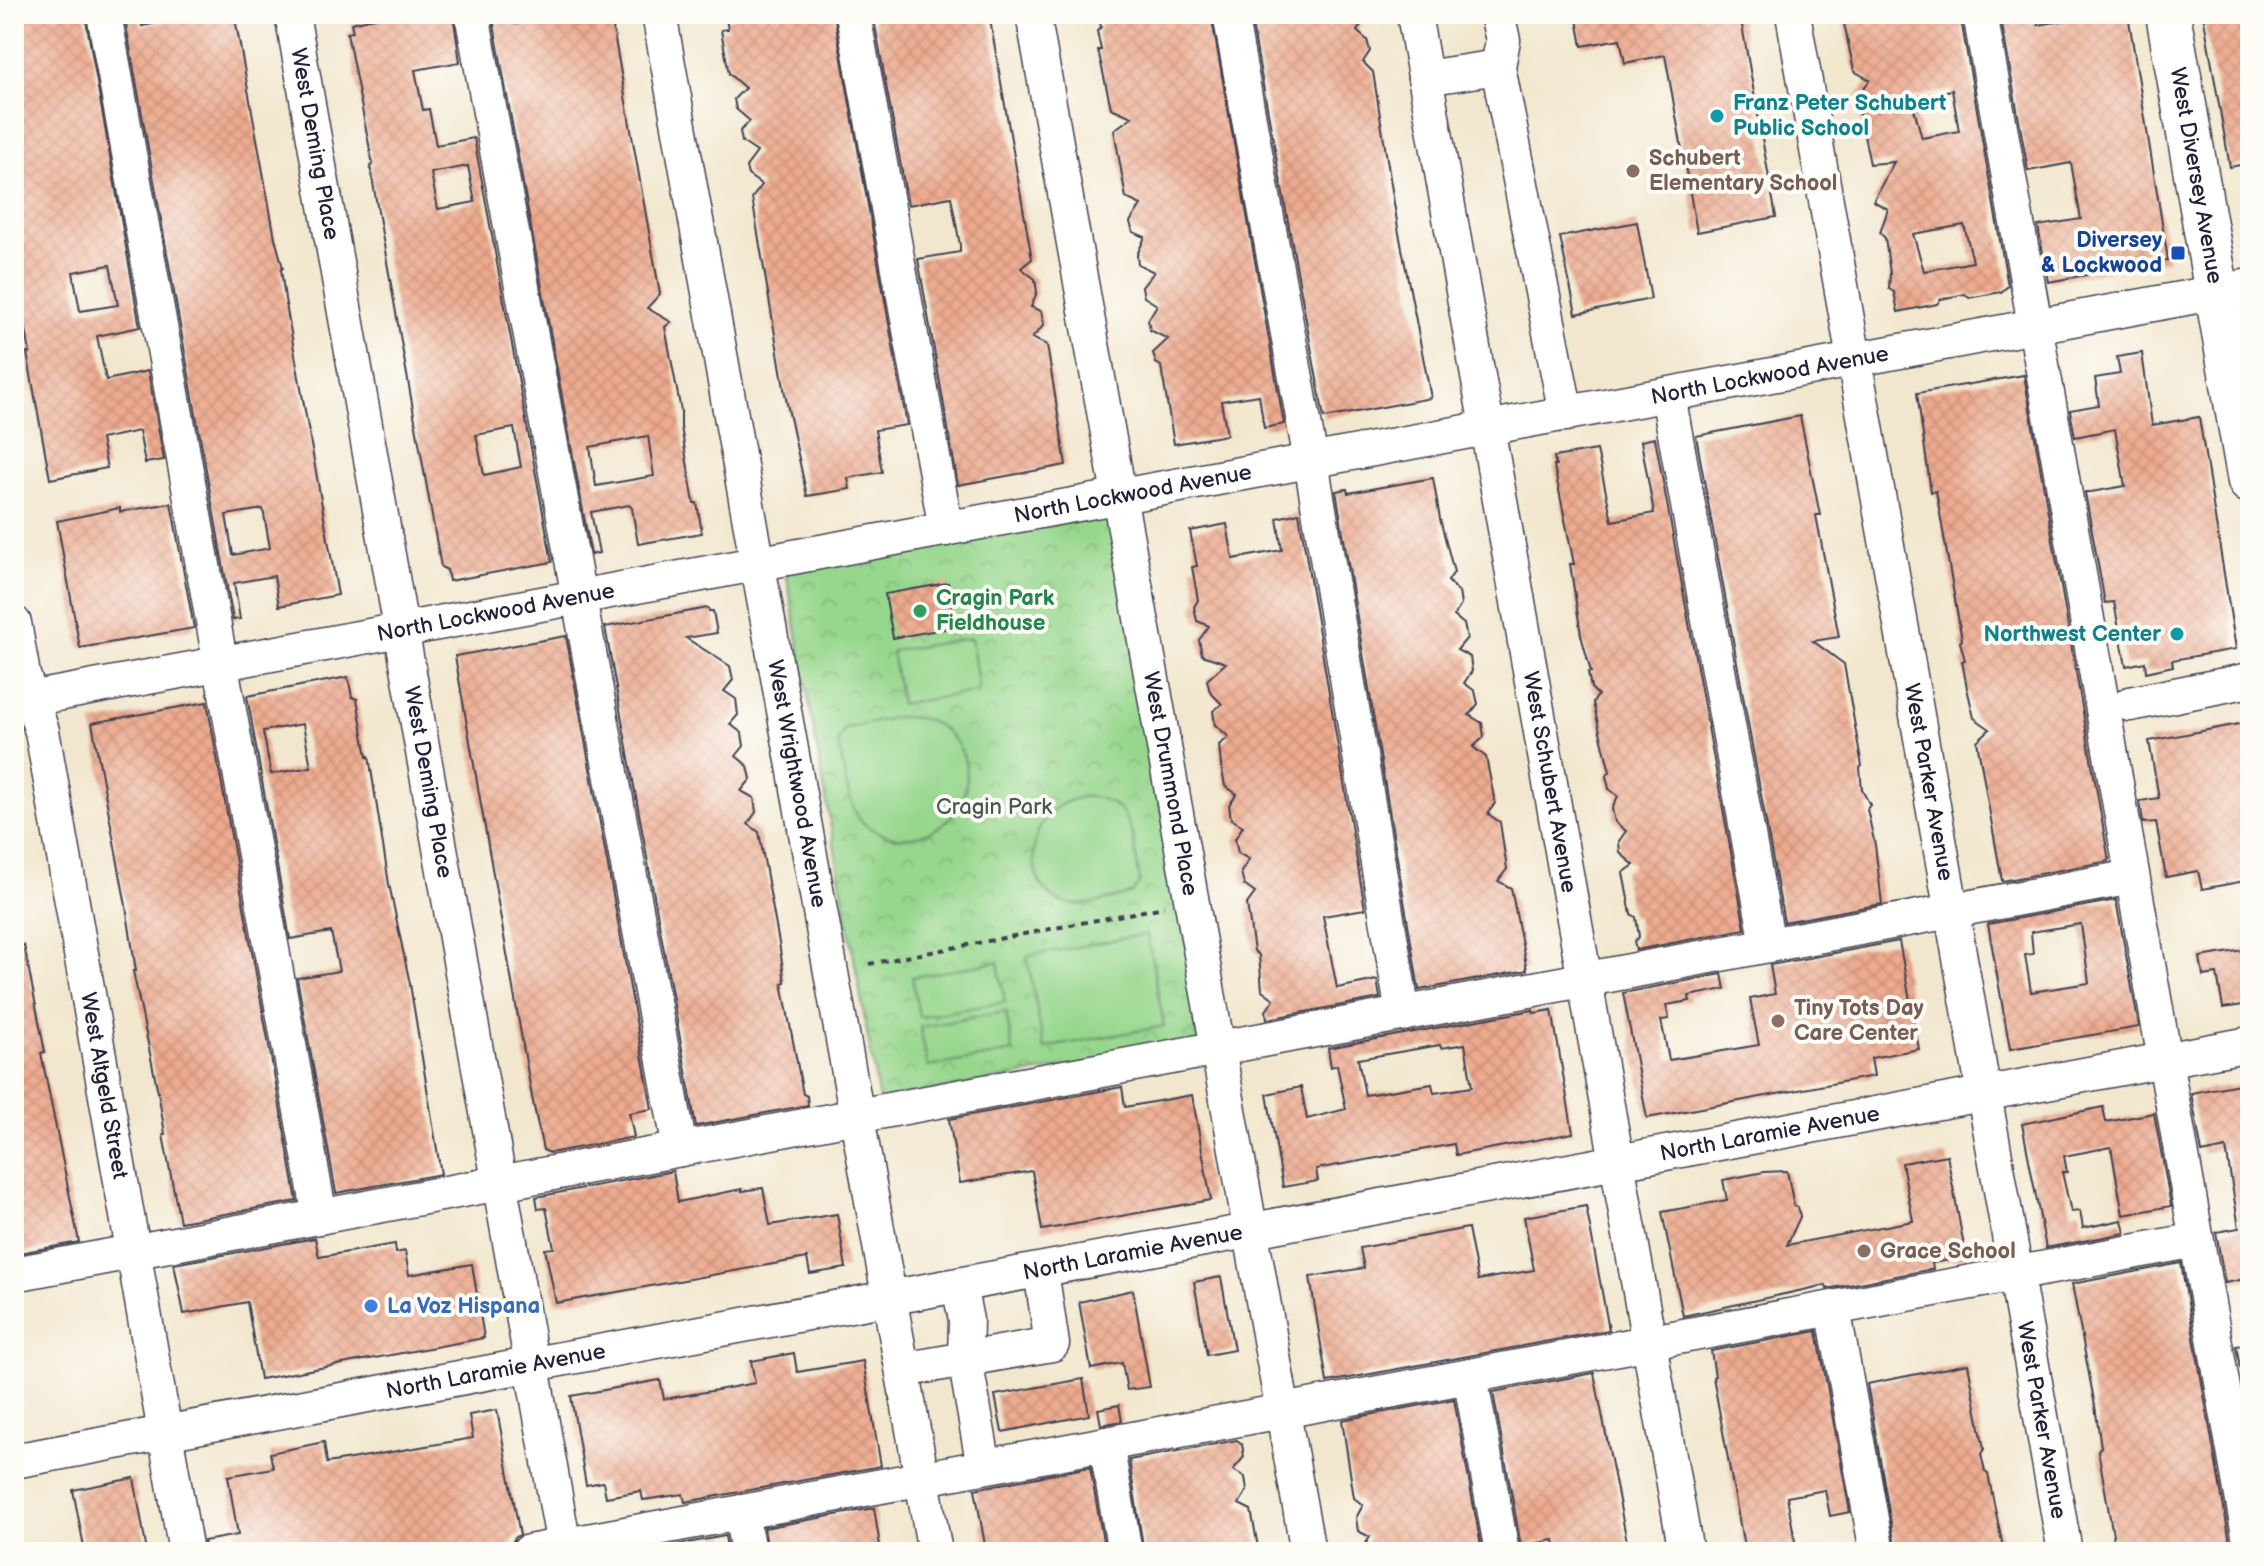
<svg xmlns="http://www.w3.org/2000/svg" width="2264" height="1566" viewBox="0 0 2264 1566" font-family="'Balsamiq Sans',sans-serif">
<defs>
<pattern id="park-crowns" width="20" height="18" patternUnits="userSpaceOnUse" patternTransform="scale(2)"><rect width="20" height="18" fill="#97d78d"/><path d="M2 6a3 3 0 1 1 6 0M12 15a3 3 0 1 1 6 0" fill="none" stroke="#82b87b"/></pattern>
<pattern id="building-cross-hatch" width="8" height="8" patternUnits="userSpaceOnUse" patternTransform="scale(2)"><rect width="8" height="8" fill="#edaa8f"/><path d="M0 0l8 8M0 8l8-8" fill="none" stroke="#cb927c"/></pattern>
</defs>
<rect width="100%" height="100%" fill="#fdfcf7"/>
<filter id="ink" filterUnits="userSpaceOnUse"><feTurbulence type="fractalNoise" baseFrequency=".0125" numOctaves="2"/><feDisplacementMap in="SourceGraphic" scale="16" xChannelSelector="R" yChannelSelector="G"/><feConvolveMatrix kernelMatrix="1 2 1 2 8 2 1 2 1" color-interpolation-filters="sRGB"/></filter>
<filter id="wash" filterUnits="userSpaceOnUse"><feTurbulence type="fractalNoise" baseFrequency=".006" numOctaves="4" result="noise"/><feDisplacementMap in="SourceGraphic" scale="32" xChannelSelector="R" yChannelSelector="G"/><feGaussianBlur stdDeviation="1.8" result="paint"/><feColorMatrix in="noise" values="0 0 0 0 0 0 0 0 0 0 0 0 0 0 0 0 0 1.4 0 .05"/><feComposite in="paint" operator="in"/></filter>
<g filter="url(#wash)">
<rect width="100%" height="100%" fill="#f2e7ce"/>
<path fill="url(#park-crowns)" stroke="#5c7c64" stroke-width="2" d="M 1110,515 L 1203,1043 L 879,1100 L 786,572 Z"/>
<path fill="#97d78d" stroke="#5c7c64" stroke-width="2" d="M 971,638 L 979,691 L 901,704 L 892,651 Z
M 896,717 C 906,717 916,716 926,720 C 982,739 980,818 921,835 C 909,838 897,839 885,835 C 874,831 861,824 856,813 C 846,793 843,763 838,741 L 845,729 Z
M 1080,797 C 1135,794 1133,842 1140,882 L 1132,893 C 1111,899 1087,908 1065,903 C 1028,893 1026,839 1048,815 C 1057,805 1068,801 1080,797 Z
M 1147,934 L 1164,1026 L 1044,1048 L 1027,956 Z
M 998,962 L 1005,1002 L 919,1017 L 912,977 Z
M 1006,1012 L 1013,1052 L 928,1067 L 920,1027 Z"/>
<g id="blocks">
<path fill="url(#building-cross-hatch)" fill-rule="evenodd" d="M 14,14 L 85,14 L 140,327 L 97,336 L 106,380 L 148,371 L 164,460 L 145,463 L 139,431 L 101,439 L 107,468 L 50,479 L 27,353 L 30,353 L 23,312 L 17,282 L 14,282 ZM 110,265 L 118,305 L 80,311 L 73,272 Z
M 124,14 L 140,14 L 142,26 L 204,14 L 228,14 L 229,19 L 235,18 L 275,238 L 283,268 L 281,269 L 285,299 L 338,595 L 279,606 L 274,576 L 234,583 L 240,619 L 233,620 ZM 263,509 L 270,548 L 233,555 L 226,515 Z
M 393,14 L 453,14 L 460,62 L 415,70 L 423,110 L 429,109 L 436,145 L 474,138 L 552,562 L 449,581 L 447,570 L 441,567 L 370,166 L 373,165 L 347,33 L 353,32 L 351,23 ZM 468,166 L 475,202 L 438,209 L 431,173 ZM 514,428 L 521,467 L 484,475 L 476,435 Z
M 492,14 L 513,14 L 515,24 L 568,14 L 604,14 L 605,18 L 611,17 L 660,294 L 647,308 L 671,322 L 665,327 L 681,411 L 681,427 L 694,503 L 697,503 L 702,533 L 638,544 L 632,508 L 629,505 L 591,512 L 599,553 L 591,555 ZM 648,436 L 654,476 L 596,486 L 590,447 Z
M 750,14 L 834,14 L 907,425 L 875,430 L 882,472 L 848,478 L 850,489 L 807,496 L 785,394 L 752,198 L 762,185 L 748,175 L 746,167 L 757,152 L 742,142 L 740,131 L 750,121 L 736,109 L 734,99 L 745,88 L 729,74 L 721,30 L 728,29 L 726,19 Z
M 873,14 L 989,14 L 1032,259 L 1021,268 L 1035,279 L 1037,292 L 1031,307 L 1041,311 L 1044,325 L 1032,338 L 1047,345 L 1066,465 L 958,485 L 918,259 L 960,252 L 960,245 L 951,197 L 908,205 Z
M 1118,14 L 1211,14 L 1284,424 L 1264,428 L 1259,395 L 1221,401 L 1227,435 L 1174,444 L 1161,366 L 1156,363 L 1153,353 L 1168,339 L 1150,330 L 1148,320 L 1157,305 L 1144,297 L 1142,287 L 1154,272 L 1138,264 L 1137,255 L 1145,237 L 1133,232 L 1130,222 L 1141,205 L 1126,198 L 1114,130 L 1132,117 L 1111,108 L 1098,50 L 1101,50 L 1097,31 L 1101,27 L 1099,17 Z
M 1250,14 L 1368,14 L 1357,31 L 1367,40 L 1370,51 L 1363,62 L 1373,72 L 1398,228 L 1431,398 L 1324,418 Z
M 1576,14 L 1740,14 L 1776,217 L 1697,232 L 1665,55 L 1625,63 L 1620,39 L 1582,46 Z
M 1842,14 L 1960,14 L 2008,286 L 2001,292 L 1969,298 L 1965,294 L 1941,299 L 1937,304 L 1898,312 L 1894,292 L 1889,289 L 1890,273 L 1885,238 L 1880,233 L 1888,209 L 1873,201 L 1894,162 L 1870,164 L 1856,98 L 1870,80 L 1854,71 ZM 1952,90 L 1959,131 L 1922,138 L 1911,98 ZM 1964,225 L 1973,262 L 1924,271 L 1913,234 Z
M 2000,14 L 2037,14 L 2038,25 L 2104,14 L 2128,14 L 2168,260 L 2048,282 L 2038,226 L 2081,219 L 2071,163 L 2028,171 Z
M 2203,14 L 2250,14 L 2250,163 L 2230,167 Z
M 1637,222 L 1651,299 L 1576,314 L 1560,237 Z
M 2142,353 L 2152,425 L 2199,417 L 2236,649 L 2172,660 L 2173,666 L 2146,672 L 2145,662 L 2126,666 L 2114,602 L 2105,603 L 2085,493 L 2125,486 L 2115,429 L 2075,437 L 2070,410 L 2099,405 L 2095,378 L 2120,374 L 2117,357 Z
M 2024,375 L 2109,861 L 2002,881 L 1977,741 L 1990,729 L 1974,718 L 1967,688 L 1962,661 L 1965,660 L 1960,642 L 1962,640 L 1936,491 L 1931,492 L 1917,393 Z
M 1800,416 L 1820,515 L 1816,515 L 1839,637 L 1813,641 L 1844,664 L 1862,766 L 1860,768 L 1862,790 L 1870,805 L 1867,809 L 1875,845 L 1882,904 L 1784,922 L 1696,436 Z
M 1655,438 L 1745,929 L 1636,950 L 1634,942 L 1639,937 L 1636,917 L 1631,914 L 1623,873 L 1634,865 L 1620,853 L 1619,841 L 1626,831 L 1615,822 L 1612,809 L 1618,796 L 1609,789 L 1606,776 L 1610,772 L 1593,703 L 1598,695 L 1591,688 L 1588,672 L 1591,672 L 1581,635 L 1570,564 L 1574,564 L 1554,466 L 1556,466 L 1554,457 L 1597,450 L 1612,521 L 1654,513 L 1641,441 Z
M 1433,478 L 1440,519 L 1454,572 L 1448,581 L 1459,592 L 1461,605 L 1454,616 L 1464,624 L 1467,638 L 1457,650 L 1470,657 L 1472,671 L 1464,683 L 1475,691 L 1478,704 L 1469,715 L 1482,723 L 1484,737 L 1473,747 L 1486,757 L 1495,803 L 1488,814 L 1500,822 L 1507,869 L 1498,881 L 1511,888 L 1527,970 L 1419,990 L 1336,491 L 1347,489 L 1348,493 Z
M 171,503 L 194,628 L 80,648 L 57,521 L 120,508 L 120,512 Z
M 1299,513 L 1365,909 L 1323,916 L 1337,988 L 1377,980 L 1380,998 L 1267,1019 L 1266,1011 L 1274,999 L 1262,990 L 1259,955 L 1254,951 L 1247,904 L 1255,893 L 1244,885 L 1241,872 L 1249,859 L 1238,853 L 1235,839 L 1243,826 L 1231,819 L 1229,805 L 1237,794 L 1225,786 L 1221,765 L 1219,745 L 1229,737 L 1215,725 L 1213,711 L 1222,704 L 1210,692 L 1207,680 L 1226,663 L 1202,655 L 1199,640 L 1209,626 L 1197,621 L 1194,607 L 1198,600 L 1192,567 L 1197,566 L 1190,531 L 1227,524 L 1233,559 L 1282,550 L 1277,518 Z
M 948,583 L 955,627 L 893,638 L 885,594 Z
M 708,608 L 709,611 L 713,611 L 717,633 L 686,638 L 730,666 L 733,680 L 724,691 L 736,699 L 738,715 L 730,724 L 742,733 L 744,746 L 736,756 L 748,766 L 751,779 L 741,791 L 754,798 L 756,812 L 748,824 L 759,832 L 779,943 L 785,982 L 782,983 L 803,1094 L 807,1096 L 808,1105 L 696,1126 L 605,627 Z
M 566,636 L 652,1109 L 629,1113 L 634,1137 L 550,1153 L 543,1150 L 532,1097 L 455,656 Z
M 348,677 L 352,697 L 357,699 L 367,757 L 369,756 L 389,884 L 410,984 L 441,1174 L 336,1193 L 297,978 L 339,971 L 331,932 L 290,939 L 247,696 ZM 303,724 L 311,767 L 271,774 L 263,731 Z
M 207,702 L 297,1201 L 180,1222 L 163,1135 L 165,1134 L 159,1097 L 133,971 L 136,971 L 126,906 L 92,723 Z
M 2250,722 L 2250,880 L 2202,889 L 2198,871 L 2166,877 L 2156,822 L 2143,823 L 2140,801 L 2159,798 L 2149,741 Z
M 2116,900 L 2139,1027 L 2010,1049 L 1988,924 ZM 2081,924 L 2089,983 L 2031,992 L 2025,955 L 2033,954 L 2031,932 Z
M 1899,941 L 1919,1049 L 1871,1058 L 1874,1076 L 1647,1118 L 1623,993 L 1722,974 L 1725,989 L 1689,996 L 1690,1001 L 1666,1005 L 1669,1019 L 1661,1020 L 1669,1060 L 1759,1045 L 1750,999 L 1775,994 L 1770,965 Z
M 24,945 L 45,1052 L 41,1053 L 79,1242 L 14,1254 L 14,946 Z
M 2250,949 L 2250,1004 L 2223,1008 L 2217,974 L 2203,976 L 2200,957 Z
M 1533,1010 L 1534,1013 L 1552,1010 L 1573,1133 L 1456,1155 L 1454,1144 L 1316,1169 L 1318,1181 L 1283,1187 L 1267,1094 L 1301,1087 L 1307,1119 L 1346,1109 L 1337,1065 L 1331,1067 L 1328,1048 ZM 1465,1044 L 1472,1087 L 1434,1093 L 1432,1084 L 1365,1095 L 1358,1059 L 1440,1045 L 1441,1048 Z
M 2250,1082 L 2250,1278 L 2225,1283 L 2216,1232 L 2239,1228 L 2226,1148 L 2202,1153 L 2191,1093 Z
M 1122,1087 L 1125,1107 L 1192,1095 L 1211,1200 L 1042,1230 L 1032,1171 L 960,1183 L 949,1119 Z
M 2103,1107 L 2106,1122 L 2154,1113 L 2171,1206 L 2123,1215 L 2111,1147 L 2064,1156 L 2067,1172 L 2062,1172 L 2071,1212 L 2080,1211 L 2083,1228 L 2122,1220 L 2125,1233 L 2046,1248 L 2022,1124 Z
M 1947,1155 L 1966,1257 L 1932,1263 L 1933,1269 L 1827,1289 L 1826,1285 L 1683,1316 L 1662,1212 L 1727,1200 L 1723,1180 L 1764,1172 L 1787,1171 L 1794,1206 L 1798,1207 L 1800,1217 L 1787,1245 L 1913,1221 L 1902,1163 Z
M 673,1171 L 678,1202 L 742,1189 L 742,1191 L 763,1188 L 770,1225 L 837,1214 L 846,1268 L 810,1274 L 807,1258 L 556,1303 L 545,1249 L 554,1248 L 546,1208 L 538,1209 L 536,1197 Z
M 1586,1206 L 1609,1330 L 1327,1382 L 1310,1277 L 1364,1268 L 1360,1248 L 1468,1228 L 1478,1280 L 1534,1270 L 1524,1217 Z
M 315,1238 L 319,1257 L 395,1244 L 396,1253 L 405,1251 L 409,1275 L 472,1264 L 484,1338 L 260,1379 L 247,1302 L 184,1314 L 174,1264 Z
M 2181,1263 L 2230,1543 L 2174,1552 L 2116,1552 L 2098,1450 L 2101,1447 L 2095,1406 L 2072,1284 Z
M 1221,1277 L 1234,1350 L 1207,1355 L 1194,1282 Z
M 1133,1290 L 1150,1387 L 1127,1390 L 1122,1363 L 1091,1369 L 1079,1302 Z
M 1817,1331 L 1850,1512 L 1830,1516 L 1825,1490 L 1787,1497 L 1797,1552 L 1745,1552 L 1713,1377 L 1715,1376 L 1711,1351 Z
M 2250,1343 L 2250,1365 L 2240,1367 L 2236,1346 Z
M 794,1353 L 797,1372 L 863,1361 L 881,1466 L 685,1502 L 683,1494 L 643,1500 L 641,1491 L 606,1497 L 603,1482 L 586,1485 L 571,1396 L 660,1380 L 664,1399 L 723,1389 L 755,1383 L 751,1361 Z
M 1968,1364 L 1984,1449 L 1981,1454 L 1985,1472 L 1988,1474 L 2004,1552 L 1896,1552 L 1867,1384 Z
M 1594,1373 L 1629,1552 L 1556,1552 L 1554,1540 L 1521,1546 L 1493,1392 Z
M 1083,1379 L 1089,1415 L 1002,1432 L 995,1395 Z
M 1454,1399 L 1481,1546 L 1447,1552 L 1360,1552 L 1370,1537 L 1358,1531 L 1356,1518 L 1363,1505 L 1354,1498 L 1342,1420 Z
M 1119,1405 L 1122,1421 L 1101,1425 L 1098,1409 Z
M 497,1410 L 520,1535 L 515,1537 L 510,1548 L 479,1552 L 206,1552 L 204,1541 L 238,1535 L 228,1476 L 273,1468 L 270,1453 L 324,1442 L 327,1463 L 473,1438 L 469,1415 Z
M 1237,1440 L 1242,1444 L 1244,1457 L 1233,1470 L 1245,1477 L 1247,1490 L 1239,1504 L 1251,1510 L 1259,1552 L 1144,1552 L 1129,1460 Z
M 1090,1467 L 1105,1552 L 993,1552 L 991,1544 L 985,1545 L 975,1489 Z
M 134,1478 L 147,1552 L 85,1552 L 73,1490 Z
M 874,1508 L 881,1552 L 768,1552 L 764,1528 Z
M 725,1536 L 728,1552 L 649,1552 L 649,1550 Z"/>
</g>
</g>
<g filter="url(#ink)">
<use href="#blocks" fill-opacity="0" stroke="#414051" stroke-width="2"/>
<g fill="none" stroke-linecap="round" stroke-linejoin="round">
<defs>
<g id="minor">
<path d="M 104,14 L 320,1217"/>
<path id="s1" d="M 292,14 L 565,1552"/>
<path d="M 472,14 L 680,1149"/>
<path id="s2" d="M 659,14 L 935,1552"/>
<path d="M 853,14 L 946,529"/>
<path id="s3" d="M 1033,14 L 1308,1552"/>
<path d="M 1230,14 L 1311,461 L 1403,1014"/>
<path id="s4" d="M 1414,14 L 1686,1552"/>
<path d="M 1497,14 L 1503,40 L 1498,67 L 1566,414"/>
<path id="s5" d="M 1793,14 L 2065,1552"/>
<path d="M 1980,14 L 2250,1541"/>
<path d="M 1425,78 L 1498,67"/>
<path d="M 1668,395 L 1768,945"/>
<path id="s6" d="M 14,623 L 23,675 L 42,731 L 186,1552"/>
<path id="s7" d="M 14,702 L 2250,286"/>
<path d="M 2130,704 L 2250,680"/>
<path d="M 14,1274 L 2132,877"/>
<path d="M 959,1286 L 966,1320 L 965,1359 L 981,1450"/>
<path d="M 1833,1308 L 1877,1552"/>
<path d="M 903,1370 L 1052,1344 L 1041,1271"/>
<path d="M 1470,1376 L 1502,1552"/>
<path d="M 1106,1444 L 1125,1552"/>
<path id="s8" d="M 14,1461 L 2250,1044"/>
<path d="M 741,1512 L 748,1552"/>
<path d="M 529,1552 L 2196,1240"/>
</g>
<g id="major">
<path id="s9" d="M 2168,14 L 2250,481"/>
</g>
</defs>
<use href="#minor" stroke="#414051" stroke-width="37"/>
<use href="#major" stroke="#414051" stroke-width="47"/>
<path stroke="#414051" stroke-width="4" stroke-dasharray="6 6" stroke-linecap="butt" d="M 869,964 L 1164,907"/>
<use href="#minor" stroke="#fff" stroke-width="34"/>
<use href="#major" stroke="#fff" stroke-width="44"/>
</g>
</g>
<g fill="#0f9aa8" stroke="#fdfcf7" stroke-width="3">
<circle cx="1717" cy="116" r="8"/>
<circle cx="2177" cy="634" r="8"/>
</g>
<g fill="#8d6e63" stroke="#fdfcf7" stroke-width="3">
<circle cx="1633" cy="171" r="8"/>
<circle cx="1778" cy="1021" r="8"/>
<circle cx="1864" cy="1251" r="8"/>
</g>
<rect fill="#1a4fb4" stroke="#fdfcf7" stroke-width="3" x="2170" y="245" width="16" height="16" rx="4"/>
<circle fill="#2e9e5b" stroke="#fdfcf7" stroke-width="3" cx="920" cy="611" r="8"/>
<circle fill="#3f7fe0" stroke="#fdfcf7" stroke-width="3" cx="371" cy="1306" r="8"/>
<g text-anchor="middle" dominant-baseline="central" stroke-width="8" stroke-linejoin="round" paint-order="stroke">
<g font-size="22" font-weight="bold" fill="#0d838f" stroke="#fdfcf7" text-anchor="start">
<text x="1733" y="103">Franz Peter Schubert<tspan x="1733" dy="25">Public School</tspan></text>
<text x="2161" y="634" text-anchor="end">Northwest Center</text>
</g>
<g font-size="22" fill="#22223b" stroke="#fdfcf7">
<text stroke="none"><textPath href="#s1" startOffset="132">West Deming Place</textPath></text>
<text stroke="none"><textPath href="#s9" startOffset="164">West Diversey Avenue</textPath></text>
<text stroke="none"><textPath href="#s7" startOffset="1786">North Lockwood Avenue</textPath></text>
<text stroke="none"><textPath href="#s7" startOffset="1138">North Lockwood Avenue</textPath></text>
<text stroke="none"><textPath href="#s7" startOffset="490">North Lockwood Avenue</textPath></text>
<text stroke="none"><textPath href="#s1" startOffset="780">West Deming Place</textPath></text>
<text stroke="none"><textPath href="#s2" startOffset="782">West Wrightwood Avenue</textPath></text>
<text stroke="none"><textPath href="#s3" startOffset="782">West Drummond Place</textPath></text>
<text stroke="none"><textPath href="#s4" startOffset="780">West Schubert Avenue</textPath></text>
<text stroke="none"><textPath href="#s5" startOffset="780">West Parker Avenue</textPath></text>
<text stroke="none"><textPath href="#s6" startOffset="472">West Altgeld Street</textPath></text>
<text stroke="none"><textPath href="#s8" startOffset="1786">North Laramie Avenue</textPath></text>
<text stroke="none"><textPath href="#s8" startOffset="1138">North Laramie Avenue</textPath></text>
<text stroke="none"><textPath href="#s8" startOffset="490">North Laramie Avenue</textPath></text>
<text stroke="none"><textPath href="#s5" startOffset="1428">West Parker Avenue</textPath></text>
</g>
<g font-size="22" font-weight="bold" fill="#785e54" stroke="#fdfcf7" text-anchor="start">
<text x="1649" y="158">Schubert<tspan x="1649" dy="25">Elementary School</tspan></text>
<text x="1794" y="1008">Tiny Tots Day<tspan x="1794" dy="25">Care Center</tspan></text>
<text x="1880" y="1251">Grace School</text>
</g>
<g font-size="22" font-weight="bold" fill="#164399" stroke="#fdfcf7" text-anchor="end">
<text x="2162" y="240">Diversey<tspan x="2162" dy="25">&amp; Lockwood</tspan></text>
</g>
<g font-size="22" font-weight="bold" fill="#27864d" stroke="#fdfcf7" text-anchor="start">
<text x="936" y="598">Cragin Park<tspan x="936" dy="25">Fieldhouse</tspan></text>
</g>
<g font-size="22" fill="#455854" stroke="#fdfcf7">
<text x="994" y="807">Cragin Park</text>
</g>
<g font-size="22" font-weight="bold" fill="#366cbe" stroke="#fdfcf7" text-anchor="start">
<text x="387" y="1306">La Voz Hispana</text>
</g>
</g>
<rect width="2264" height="1566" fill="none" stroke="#fdfcf7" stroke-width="48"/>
</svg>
